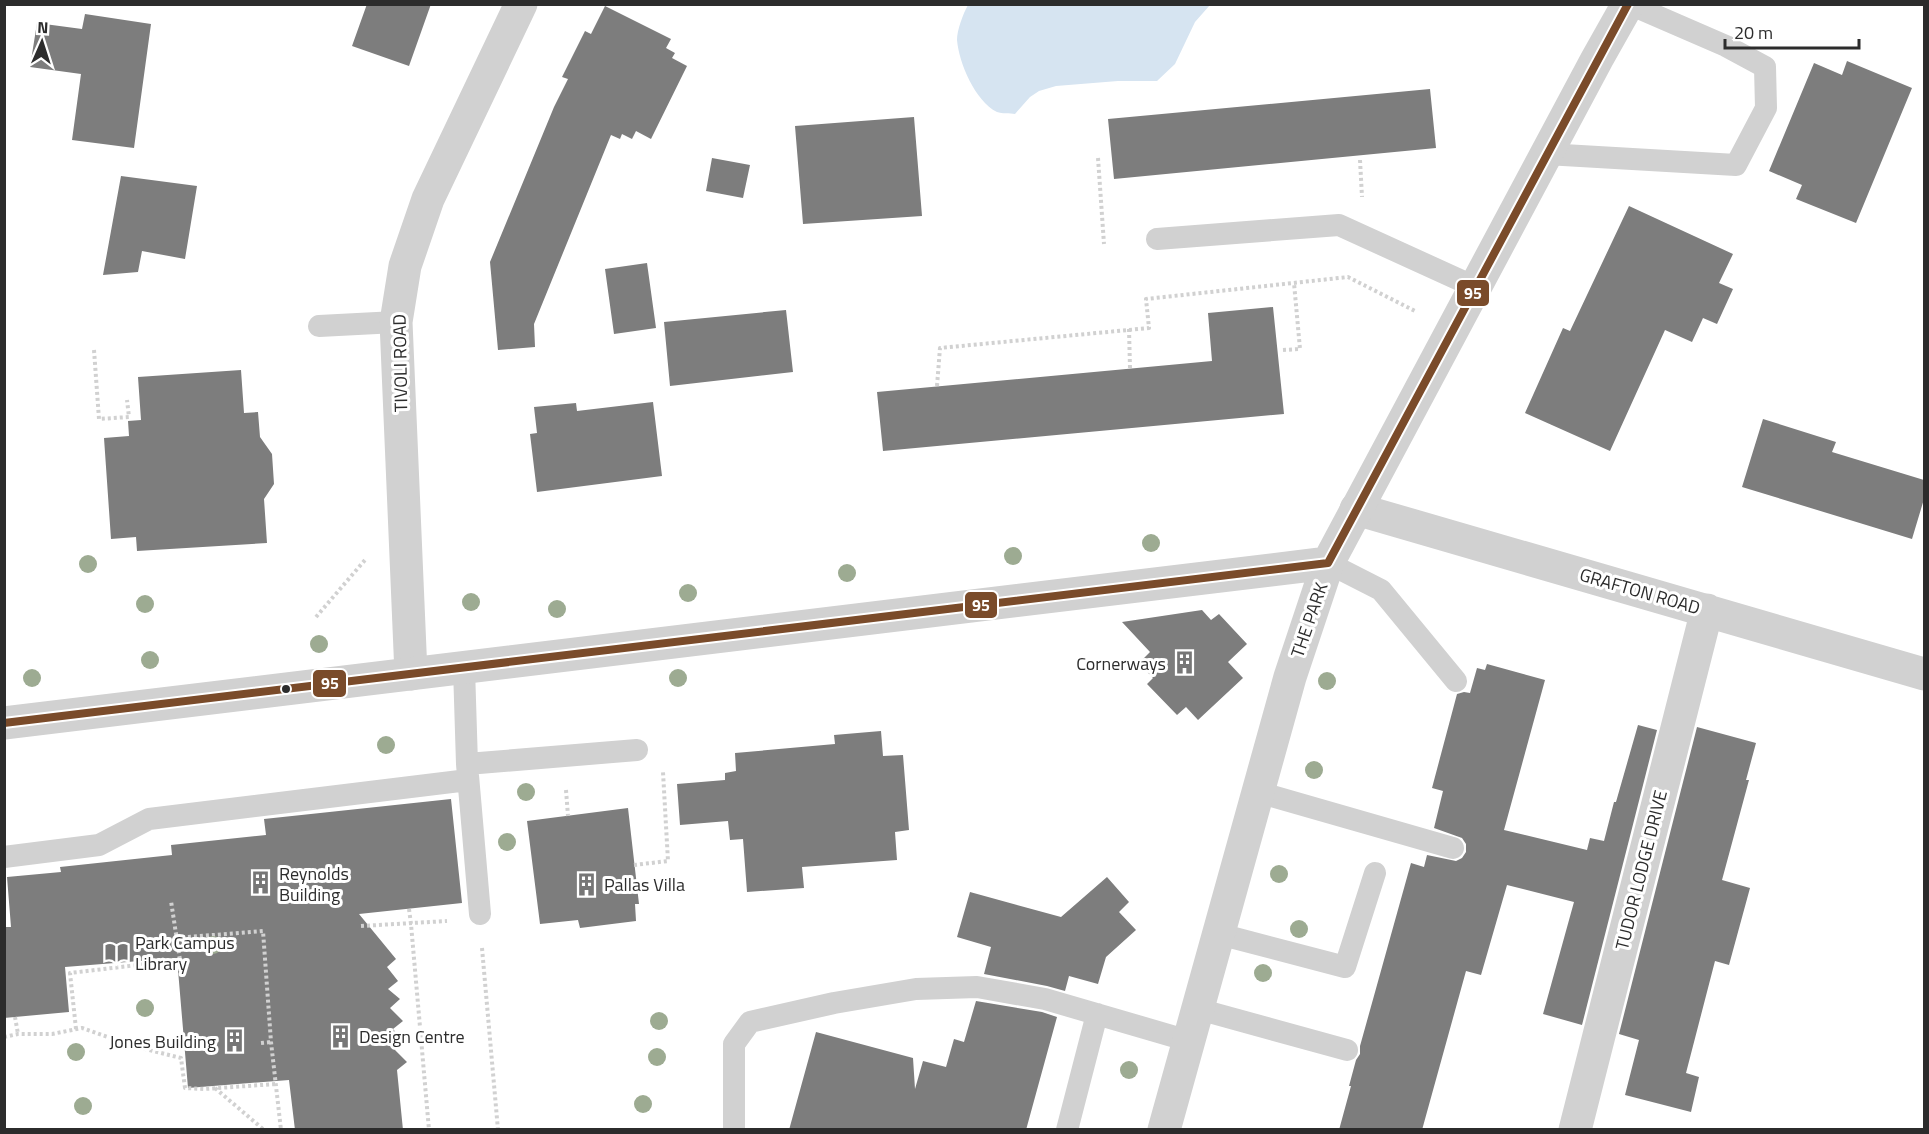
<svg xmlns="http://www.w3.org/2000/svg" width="1929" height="1134" viewBox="0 0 1929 1134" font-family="'Titillium Web',sans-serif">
<rect width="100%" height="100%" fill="#fff"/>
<path fill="#d6e4f1" d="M 968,5 L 968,4 L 1210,5 L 1195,22 L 1175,64 L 1157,81 L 1118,81 L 1056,86 L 1039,91 L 1030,97 L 1015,114 C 1010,113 1002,114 997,112 C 975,101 959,63 957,40 C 957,30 963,14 968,5 Z"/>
<path fill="#7d7d7d" d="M 367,4 L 431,4 L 409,66 L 352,46 Z
M 605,6 L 671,39 L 666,48 L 675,53 L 672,58 L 687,66 L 651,139 L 636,131 L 632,139 L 622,134 L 620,139 L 611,135 L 534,324 L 535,347 L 498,350 L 490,262 L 554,107 L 568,79 L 562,77 L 585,31 L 591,34 Z
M 85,14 L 151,24 L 134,148 L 72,140 L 81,74 L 30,67 L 37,23 L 82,29 Z
M 1847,61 L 1912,88 L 1856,223 L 1796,199 L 1802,185 L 1769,171 L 1814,63 L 1842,75 Z
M 1430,89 L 1436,148 L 1114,179 L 1108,119 Z
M 914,117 L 922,216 L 803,224 L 795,126 Z
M 712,158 L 750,165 L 743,198 L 706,191 Z
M 121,176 L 197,186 L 185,259 L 142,251 L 138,272 L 103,275 Z
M 1629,206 L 1733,254 L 1719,283 L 1733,289 L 1717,324 L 1703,318 L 1692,342 L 1665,330 L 1610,451 L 1525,413 L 1563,328 L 1570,331 Z
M 647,263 L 656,328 L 614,334 L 605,269 Z
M 1273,307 L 1284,414 L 883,451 L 877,392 L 1212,361 L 1208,313 Z
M 786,310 L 793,372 L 670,386 L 664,322 Z
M 241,370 L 244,413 L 258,412 L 260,437 L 272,454 L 274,484 L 264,499 L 267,543 L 137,551 L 136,537 L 111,539 L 104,438 L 129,436 L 128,421 L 141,420 L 138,377 Z
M 653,402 L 662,476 L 537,492 L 530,434 L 537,433 L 534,407 L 576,403 L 577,411 Z
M 1763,419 L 1836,442 L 1832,452 L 1924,480 L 1924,499 L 1912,539 L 1742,487 Z
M 1202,610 L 1211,620 L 1219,614 L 1247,644 L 1228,662 L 1243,678 L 1198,720 L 1186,707 L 1177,715 L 1147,684 L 1153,678 L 1139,663 L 1150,652 L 1122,622 Z
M 1487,664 L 1545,680 L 1504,830 L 1587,850 L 1590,838 L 1604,841 L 1614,802 L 1616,802 L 1638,725 L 1657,730 L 1582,1025 L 1543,1014 L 1574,902 L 1507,885 L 1481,975 L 1466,971 L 1422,1130 L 1339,1130 L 1351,1086 L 1349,1086 L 1356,1060 L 1360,1054 L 1360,1046 L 1411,863 L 1424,867 L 1427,855 L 1456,861 L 1462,858 L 1466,852 L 1466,844 L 1462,838 L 1434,828 L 1443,791 L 1432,788 L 1457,694 L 1464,692 L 1470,693 L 1477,668 L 1485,670 Z
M 1697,727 L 1756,743 L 1746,780 L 1749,780 L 1722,880 L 1750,888 L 1729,965 L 1715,961 L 1686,1073 L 1699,1077 L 1691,1112 L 1625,1095 L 1639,1040 L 1619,1034 Z
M 881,731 L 883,756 L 903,755 L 909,830 L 895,832 L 897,860 L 802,867 L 804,888 L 747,892 L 743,839 L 730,840 L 728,821 L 680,825 L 677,784 L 725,780 L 725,773 L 736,771 L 735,753 L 835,744 L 834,735 Z
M 451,799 L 462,903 L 359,914 L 396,959 L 387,967 L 398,981 L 388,989 L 400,999 L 390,1008 L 403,1021 L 393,1029 L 404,1042 L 395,1050 L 407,1062 L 397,1070 L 403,1130 L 295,1130 L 289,1080 L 188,1088 L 177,958 L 65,967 L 69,1012 L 4,1018 L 4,927 L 11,927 L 7,877 L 61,872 L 60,867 L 172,855 L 171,845 L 266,835 L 264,819 Z
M 628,808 L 639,904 L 635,904 L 636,921 L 580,928 L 578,920 L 540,924 L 527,821 Z
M 1107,877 L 1129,902 L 1119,912 L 1136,930 L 1106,957 L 1098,984 L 1069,976 L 1065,991 L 1047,986 L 984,974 L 991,947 L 957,937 L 970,892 L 1061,917 Z
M 976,1001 L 1042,1012 L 1057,1017 L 1026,1130 L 789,1130 L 816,1032 L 913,1058 L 915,1089 L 923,1061 L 946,1067 L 954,1039 L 964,1042 Z"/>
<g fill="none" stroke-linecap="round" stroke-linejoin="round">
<path stroke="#d1d1d1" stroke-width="4" stroke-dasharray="3 3" stroke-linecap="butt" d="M 1098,158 L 1104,244
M 1360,160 L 1362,197
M 1129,329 L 1130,368
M 94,350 L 99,419 L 129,417 L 127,400
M 1283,350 L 1300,349 L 1294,283
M 937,386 L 940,348 L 1149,328 L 1146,299 L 1348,277 L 1417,312
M 316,617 L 365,560
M 566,790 L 568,816
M 634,865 L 668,861 L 663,772
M 409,909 L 411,924 L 429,1130
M 361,926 L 447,921
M 176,938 L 263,931 L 271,1042 L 281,1130
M 482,948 L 498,1130
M 15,1017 L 18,1034
M 76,1029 L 70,973 L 180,960 L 171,901
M 4,1037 L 18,1034 L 52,1034 L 82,1028 L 133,1046 L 181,1058 L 185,1088 L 204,1089 L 276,1084
M 261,1043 L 271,1042
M 215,1088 L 264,1130"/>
<path stroke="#d1d1d1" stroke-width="22" d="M 1546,154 L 1736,165 L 1766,108 L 1765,67 L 1726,46 L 1629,4
M 1157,239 L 1339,225 L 1475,287
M 319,326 L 396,322
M 1328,563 L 1381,590 L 1456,681
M 464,668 L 467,764 L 480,914
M 467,764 L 637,750
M 1258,792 L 1453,848
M 4,857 L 99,845 L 149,819 L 468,780
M 1219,934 L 1345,967 L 1375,873
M 1198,1009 L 1347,1050
M 734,1130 L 734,1044 L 750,1022 L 834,1003 L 916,989 L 977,987 L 1045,999 L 1189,1041
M 1067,1130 L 1097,1014"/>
<path stroke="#d1d1d1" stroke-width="33" d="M 1356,509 L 1924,674
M 411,674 L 396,322 L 405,266 L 428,199 L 521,4
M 1575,1130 L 1707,610"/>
<path stroke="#d1d1d1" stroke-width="33" d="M 4,723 L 1328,563
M 1164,1130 L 1290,677 L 1328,563 L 1597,59 L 1628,4"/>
<defs>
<path id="bus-1" d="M 4,723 L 1328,563 L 1628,4"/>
</defs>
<use href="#bus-1" stroke="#fff" stroke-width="12"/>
<use href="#bus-1" stroke="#7a4b2a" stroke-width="8"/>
</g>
<g fill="#9dab92">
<circle cx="1151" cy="543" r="9"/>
<circle cx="1013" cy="556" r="9"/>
<circle cx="88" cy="564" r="9"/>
<circle cx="847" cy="573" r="9"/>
<circle cx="688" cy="593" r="9"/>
<circle cx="471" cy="602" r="9"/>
<circle cx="145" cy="604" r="9"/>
<circle cx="557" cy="609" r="9"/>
<circle cx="319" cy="644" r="9"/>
<circle cx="150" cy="660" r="9"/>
<circle cx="32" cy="678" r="9"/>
<circle cx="678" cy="678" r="9"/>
<circle cx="1327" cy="681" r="9"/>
<circle cx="386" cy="745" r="9"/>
<circle cx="1314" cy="770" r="9"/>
<circle cx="526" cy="792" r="9"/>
<circle cx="507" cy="842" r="9"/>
<circle cx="1279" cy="874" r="9"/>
<circle cx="1299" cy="929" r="9"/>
<circle cx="213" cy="945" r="9"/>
<circle cx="1263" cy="973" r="9"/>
<circle cx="145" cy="1008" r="9"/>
<circle cx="659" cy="1021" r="9"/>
<circle cx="76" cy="1052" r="9"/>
<circle cx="657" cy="1057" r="9"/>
<circle cx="1129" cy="1070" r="9"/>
<circle cx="643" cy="1104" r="9"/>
<circle cx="83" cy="1106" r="9"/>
</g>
<defs>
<symbol id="building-bare" viewBox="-9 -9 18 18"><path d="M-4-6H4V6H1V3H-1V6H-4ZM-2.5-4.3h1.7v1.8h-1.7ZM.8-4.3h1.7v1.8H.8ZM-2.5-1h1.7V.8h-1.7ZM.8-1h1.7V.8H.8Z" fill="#767676" stroke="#fff" stroke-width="2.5" paint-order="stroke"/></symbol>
<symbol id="library-bare" viewBox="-9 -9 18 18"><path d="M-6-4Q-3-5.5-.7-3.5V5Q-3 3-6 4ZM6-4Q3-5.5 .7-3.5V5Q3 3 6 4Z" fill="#767676" stroke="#fff" stroke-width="2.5" paint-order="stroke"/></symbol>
</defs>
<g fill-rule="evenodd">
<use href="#building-bare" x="1168" y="646" width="33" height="33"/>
<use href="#building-bare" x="244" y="866" width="33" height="33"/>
<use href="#building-bare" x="570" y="868" width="33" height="33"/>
<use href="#library-bare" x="100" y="936" width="33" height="33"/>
<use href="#building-bare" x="324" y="1020" width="33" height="33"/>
<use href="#building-bare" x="218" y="1024" width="33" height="33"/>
</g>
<circle fill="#2c2c2c" stroke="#fff" stroke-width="2" cx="286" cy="689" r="5"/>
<g text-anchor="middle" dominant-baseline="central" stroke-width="6" stroke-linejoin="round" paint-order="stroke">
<g font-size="18" fill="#2c2c2c" stroke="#fff">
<text transform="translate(400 363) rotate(-91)">TIVOLI ROAD</text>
<text transform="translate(1640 591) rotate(16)">GRAFTON ROAD</text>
<text transform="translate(1309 620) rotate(-71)">THE PARK</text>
<text transform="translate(1641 870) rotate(-76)">TUDOR LODGE DRIVE</text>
</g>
<g font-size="18" fill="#2c2c2c" stroke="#fff" text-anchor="start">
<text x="1166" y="663" text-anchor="end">Cornerways</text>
<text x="279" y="873">Reynolds<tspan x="279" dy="21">Building</tspan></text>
<text x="604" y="884">Pallas Villa</text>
<text x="135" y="942">Park Campus<tspan x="135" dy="21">Library</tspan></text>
<text x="359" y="1036">Design Centre</text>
<text x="216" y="1041" text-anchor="end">Jones Building</text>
</g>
</g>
<g stroke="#fff" stroke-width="2">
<rect x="1456" y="279" width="34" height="28" rx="6" fill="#7a4b2a"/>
<rect x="964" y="591" width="34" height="28" rx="6" fill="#7a4b2a"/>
<rect x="312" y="669" width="35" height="29" rx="6" fill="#7a4b2a"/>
</g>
<g font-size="16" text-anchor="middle" font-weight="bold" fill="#fff">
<text x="1473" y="299">95</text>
<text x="981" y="611">95</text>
<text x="330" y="689">95</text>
</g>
<rect width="1929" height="1134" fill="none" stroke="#2c2c2c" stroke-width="12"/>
<g transform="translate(42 42) rotate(3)" stroke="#ffffff" stroke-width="4.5" paint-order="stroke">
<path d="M0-4.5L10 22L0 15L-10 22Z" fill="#2c2c2c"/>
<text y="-9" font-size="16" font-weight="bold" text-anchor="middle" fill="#2c2c2c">N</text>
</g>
<path d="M1725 39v9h134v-9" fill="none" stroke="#2c2c2c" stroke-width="3"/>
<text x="1734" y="39" font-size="18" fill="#2c2c2c" stroke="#ffffff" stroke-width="4.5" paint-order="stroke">20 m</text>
</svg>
